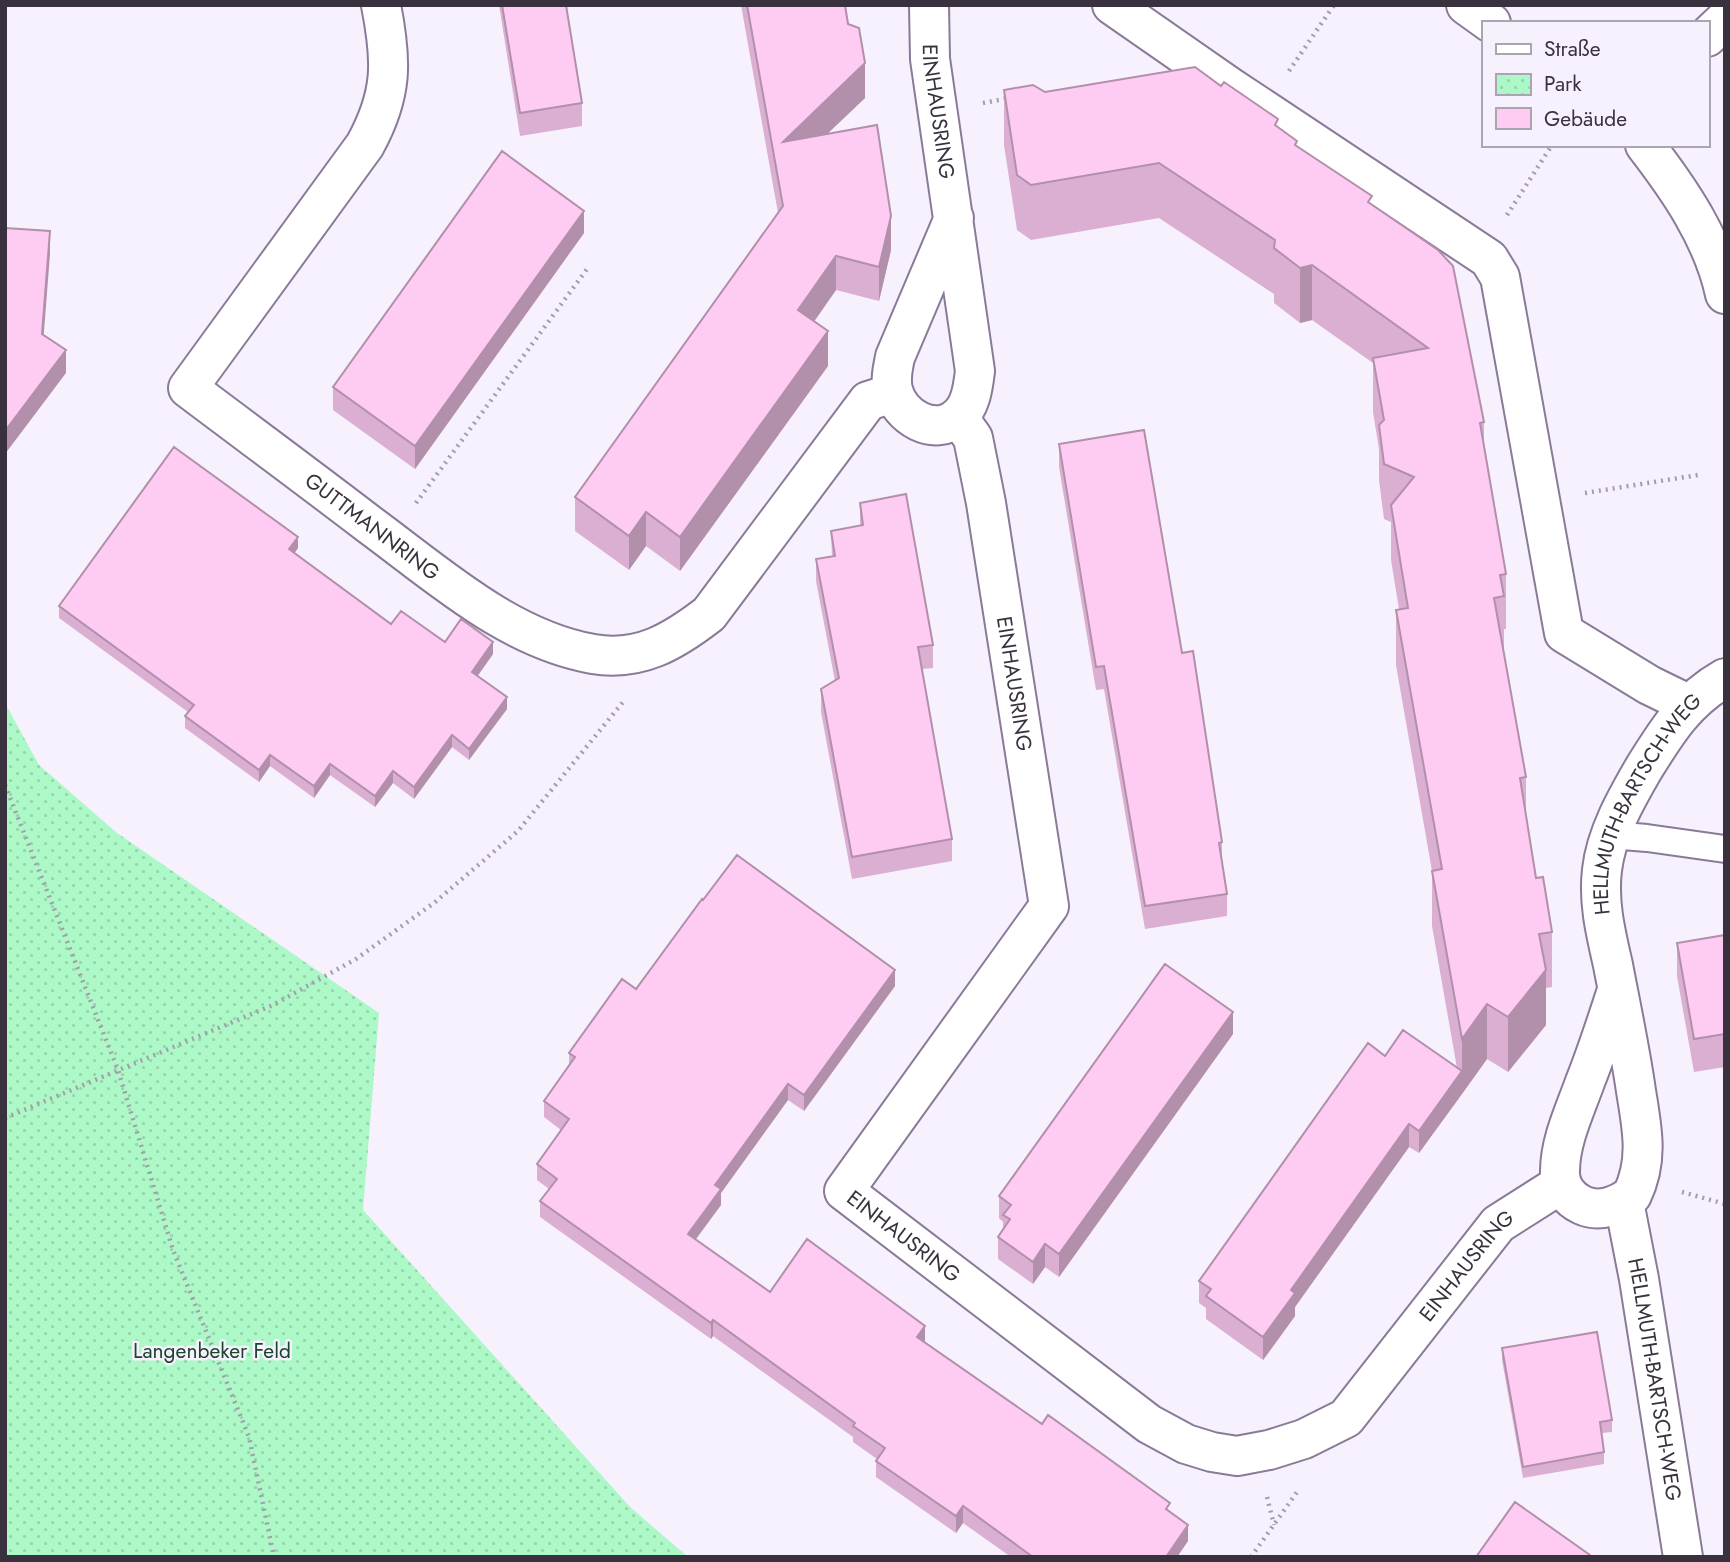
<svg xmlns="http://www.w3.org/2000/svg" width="1730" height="1562" viewBox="0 0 1730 1562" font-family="Jost,sans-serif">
<defs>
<pattern id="park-dots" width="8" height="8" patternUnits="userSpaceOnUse" patternTransform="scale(1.75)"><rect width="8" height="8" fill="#acf8c7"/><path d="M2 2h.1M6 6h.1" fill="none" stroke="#95d5ac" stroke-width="1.8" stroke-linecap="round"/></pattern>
</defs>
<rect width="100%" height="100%" fill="#f7f0fd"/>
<path fill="url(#park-dots)" d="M 5,703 L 39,765 L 117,833 L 379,1013 L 363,1210 L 630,1507 L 688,1557 L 5,1557 Z"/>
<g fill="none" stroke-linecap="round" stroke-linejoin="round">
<defs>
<path id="lane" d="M 1610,835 L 1647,838 L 1725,849"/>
<g id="street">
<path id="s1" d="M 381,5 C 392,61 393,94 365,145 L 188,388 C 249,434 310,479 370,525 C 438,575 508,639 593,654 C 640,662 674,641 709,614 L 868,401 L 893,393"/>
<path id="s2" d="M 929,5 L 930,59 L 975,371 C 973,387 971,406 958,417 C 934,438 899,416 893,390 C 890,378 893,368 895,357 L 954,218"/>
<path d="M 1112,5 L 1230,87 L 1489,259 L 1500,277 L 1564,633 L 1649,685 L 1688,704"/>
<path d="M 1466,5 L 1491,23"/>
<path d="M 1707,37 L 1725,20"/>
<path d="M 1645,145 C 1679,189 1713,238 1725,294"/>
<path id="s3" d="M 958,417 L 973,438 L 986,503 L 1049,906 L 844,1191 L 1149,1424 L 1186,1444 L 1212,1452 L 1237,1456 L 1269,1450 L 1304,1439 L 1346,1418 L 1498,1224 L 1561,1184"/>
<path id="s4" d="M 1617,990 C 1607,1021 1597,1052 1585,1082 C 1575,1110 1560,1141 1560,1171 C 1559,1186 1569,1199 1582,1205 C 1599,1213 1618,1206 1632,1195 C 1649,1160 1642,1128 1636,1091 C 1630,1049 1621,1007 1613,965 C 1606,934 1598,903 1602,870 C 1606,834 1626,799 1644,768 C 1667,731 1686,700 1725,678"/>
<path id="s5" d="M 1624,1202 L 1639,1279 L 1683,1557"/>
</g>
</defs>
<use href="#lane" stroke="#8a7a97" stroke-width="30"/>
<use href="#street" stroke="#8a7a97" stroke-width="42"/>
<path stroke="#a49daa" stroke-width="4.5" stroke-dasharray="2 5" stroke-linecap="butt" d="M 1289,71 L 1334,5
M 983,103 L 1009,98
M 1507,215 L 1552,145
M 1585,493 L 1698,475
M 416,503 L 587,269
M 5,785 L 118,1070 L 173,1250 L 249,1437 L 274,1557
M 5,1118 L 273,1005 L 356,959 L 434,903 L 518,831 L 623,702
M 1682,1192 L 1725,1204
M 1267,1497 L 1274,1525
M 1251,1557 L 1297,1492"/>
<use href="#lane" stroke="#fff" stroke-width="26"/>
<use href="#street" stroke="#fff" stroke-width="38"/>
</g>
<path fill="#daafd1" d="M 499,5 L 566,5 L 582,103 L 582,126 L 520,136 Z
M 741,5 L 845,5 L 865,98 L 827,134 L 891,250 L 879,301 L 836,290 L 814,322 L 828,366 L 680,571 L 646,546 L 629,570 L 575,531 L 575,497 L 778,213 Z
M 1004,90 L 1045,92 L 1278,127 L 1297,146 L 1372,205 L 1484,422 L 1484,446 L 1506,574 L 1506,629 L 1504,629 L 1504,651 L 1526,777 L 1526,815 L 1536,878 L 1552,932 L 1552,987 L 1546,988 L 1546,1025 L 1508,1072 L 1487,1059 L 1419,1153 L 1409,1147 L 1295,1307 L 1295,1316 L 1263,1360 L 1206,1319 L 1206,1308 L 1199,1303 L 1199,1281 L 1385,1056 L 1457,1068 L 1432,926 L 1432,871 L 1396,665 L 1396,610 L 1399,609 L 1391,560 L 1391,522 L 1384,519 L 1379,480 L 1379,449 L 1373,412 L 1373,363 L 1312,320 L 1300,323 L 1274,303 L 1274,294 L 1159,218 L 1031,240 L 1017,230 L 1004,145 Z
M 584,233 L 415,469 L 333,410 L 333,387 Z
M 1059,444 L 1182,653 L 1222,842 L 1222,864 L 1227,894 L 1227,916 L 1145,929 L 1104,689 L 1096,690 L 1059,467 Z
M 860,503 L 933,645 L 933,668 L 922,669 L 952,839 L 952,861 L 852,879 L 821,712 L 821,689 L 835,681 L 816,581 L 816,559 L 832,556 L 831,531 L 860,526 Z
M 298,548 L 294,553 L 391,624 L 445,642 L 493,654 L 477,676 L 507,709 L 469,760 L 452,747 L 414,799 L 393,783 L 375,807 L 330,775 L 314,798 L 270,766 L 259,782 L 185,728 L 185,716 L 188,712 L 59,618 L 59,606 Z
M 1725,935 L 1725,1067 L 1694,1072 L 1677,976 L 1677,943 Z
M 895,986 L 804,1111 L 788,1100 L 721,1193 L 721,1205 L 695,1239 L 770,1292 L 925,1342 L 1042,1424 L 1170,1512 L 1188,1541 L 1177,1557 L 1011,1557 L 963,1523 L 956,1533 L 876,1477 L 876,1461 L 877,1459 L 853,1442 L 853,1437 L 713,1336 L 711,1339 L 540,1217 L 540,1201 L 549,1189 L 537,1180 L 537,1164 L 561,1130 L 544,1117 L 544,1101 L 569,1066 L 569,1053 L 636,989 Z
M 1233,1034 L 1059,1277 L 1045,1267 L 1033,1284 L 998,1259 L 998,1237 L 1003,1228 L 1003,1222 L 999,1218 L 999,1196 Z
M 1502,1348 L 1612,1420 L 1612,1432 L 1602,1433 L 1604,1452 L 1604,1464 L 1523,1478 L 1502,1360 Z"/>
<path fill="#b28faa" d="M 865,63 L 865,98 L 783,176 L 783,142 Z
M 584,211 L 584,233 L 415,469 L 415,446 Z
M 891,216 L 891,250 L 879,301 L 879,267 Z
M 50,231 L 50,254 L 42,357 L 42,334 Z
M 836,256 L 836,290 L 798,344 L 798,310 Z
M 1312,265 L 1312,320 L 1300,323 L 1300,268 Z
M 828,331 L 828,366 L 680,571 L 680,537 Z
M 66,350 L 66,373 L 5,454 L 5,431 Z
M 646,512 L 646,546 L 629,570 L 629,536 Z
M 298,537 L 298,548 L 289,561 L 289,549 Z
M 493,642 L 493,654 L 472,684 L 472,672 Z
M 507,697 L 507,709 L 469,760 L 469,749 Z
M 452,735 L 452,747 L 414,799 L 414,787 Z
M 270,755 L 270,766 L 259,782 L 259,770 Z
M 330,764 L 330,775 L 314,798 L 314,786 Z
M 393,771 L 393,783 L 375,807 L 375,796 Z
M 895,970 L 895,986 L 804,1111 L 804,1095 Z
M 1546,970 L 1546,1025 L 1508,1072 L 1508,1017 Z
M 1487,1004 L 1487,1059 L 1462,1094 L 1462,1039 Z
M 1233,1012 L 1233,1034 L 1059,1277 L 1059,1254 Z
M 1462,1071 L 1462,1094 L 1419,1153 L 1419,1131 Z
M 788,1084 L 788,1100 L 721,1193 L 721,1205 L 688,1250 L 688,1234 L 715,1185 Z
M 1409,1124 L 1409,1147 L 1295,1307 L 1295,1316 L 1263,1360 L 1263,1337 L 1291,1290 Z
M 1045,1244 L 1045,1267 L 1033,1284 L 1033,1262 Z
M 713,1320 L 713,1336 L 711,1339 L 711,1323 Z
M 925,1326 L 925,1342 L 917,1337 Z
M 963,1506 L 963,1523 L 956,1533 L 956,1516 Z
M 1188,1525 L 1188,1541 L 1177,1557 L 1166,1557 Z"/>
<path fill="#feccf3" stroke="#b28faa" stroke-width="2" d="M 502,5 L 566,5 L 582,103 L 520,113 Z
M 747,5 L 845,5 L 848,24 L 859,28 L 865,63 L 783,142 L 877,125 L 891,216 L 879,267 L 836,256 L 798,310 L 828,331 L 680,537 L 646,512 L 629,536 L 575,497 L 783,206 Z
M 1195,67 L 1221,86 L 1224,82 L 1278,119 L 1275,125 L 1297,141 L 1295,145 L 1372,196 L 1368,202 L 1438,250 L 1453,266 L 1484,422 L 1480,423 L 1506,574 L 1500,575 L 1504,596 L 1494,598 L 1526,777 L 1520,778 L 1536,878 L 1543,877 L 1552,932 L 1539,934 L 1546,970 L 1508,1017 L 1487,1004 L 1462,1039 L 1432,871 L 1442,869 L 1396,610 L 1408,608 L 1391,505 L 1414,477 L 1384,464 L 1379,425 L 1384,420 L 1373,358 L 1428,348 L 1312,265 L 1300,268 L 1274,248 L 1275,240 L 1159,163 L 1031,185 L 1017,175 L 1004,90 L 1033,85 L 1045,92 Z
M 502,151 L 584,211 L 415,446 L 333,387 Z
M 5,228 L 50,231 L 42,334 L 66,350 L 5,431 Z
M 1144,430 L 1182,653 L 1193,651 L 1222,842 L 1219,843 L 1227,894 L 1145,906 L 1104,666 L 1096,667 L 1059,444 Z
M 174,447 L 298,537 L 289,549 L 391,624 L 401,611 L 445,642 L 461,619 L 493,642 L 472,672 L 507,697 L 469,749 L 452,735 L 414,787 L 393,771 L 375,796 L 330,764 L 314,786 L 270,755 L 259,770 L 185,716 L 194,705 L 59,606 Z
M 906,494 L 933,645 L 918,647 L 952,839 L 852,857 L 821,689 L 839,678 L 816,559 L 835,556 L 831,531 L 863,525 L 860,503 Z
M 737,855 L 895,970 L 804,1095 L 788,1084 L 715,1185 L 721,1189 L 688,1234 L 770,1292 L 807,1239 L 925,1326 L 917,1337 L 1042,1424 L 1048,1415 L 1170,1503 L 1166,1509 L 1188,1525 L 1166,1557 L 1033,1557 L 963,1506 L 956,1516 L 876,1461 L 885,1448 L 853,1426 L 855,1423 L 713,1320 L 711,1323 L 540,1201 L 557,1179 L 537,1164 L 569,1119 L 544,1101 L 575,1057 L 569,1053 L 622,979 L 636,989 L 702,899 L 703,900 Z
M 1725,935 L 1725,1034 L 1694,1039 L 1677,943 Z
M 1165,964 L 1233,1012 L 1059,1254 L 1045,1244 L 1033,1262 L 998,1237 L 1010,1219 L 1003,1215 L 1011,1205 L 999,1196 Z
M 1403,1030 L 1462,1071 L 1419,1131 L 1409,1124 L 1291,1290 L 1295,1293 L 1263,1337 L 1206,1296 L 1211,1289 L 1199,1281 L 1368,1043 L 1385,1056 Z
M 1597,1332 L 1612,1420 L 1600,1422 L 1604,1452 L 1523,1467 L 1502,1348 Z
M 1515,1502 L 1590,1555 L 1589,1557 L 1476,1557 Z"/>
<g text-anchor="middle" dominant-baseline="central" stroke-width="5" stroke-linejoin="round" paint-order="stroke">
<g font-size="21" fill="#39323e" stroke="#f7f0fd">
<text stroke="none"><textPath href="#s2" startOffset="107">EINHAUSRING</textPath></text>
<text stroke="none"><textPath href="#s1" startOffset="676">GUTTMANNRING</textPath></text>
<text stroke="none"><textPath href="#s3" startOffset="275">EINHAUSRING</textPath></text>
<text stroke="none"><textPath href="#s4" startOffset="695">HELLMUTH-BARTSCH-WEG</textPath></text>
<text stroke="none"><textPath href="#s3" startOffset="926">EINHAUSRING</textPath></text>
<text stroke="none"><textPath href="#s3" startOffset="1640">EINHAUSRING</textPath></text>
<text stroke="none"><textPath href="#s5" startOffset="180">HELLMUTH-BARTSCH-WEG</textPath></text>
</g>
<g font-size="21" fill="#1b442c" stroke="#f7f0fd">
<text x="212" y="1351">Langenbeker Feld</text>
</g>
</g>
<rect width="1730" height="1562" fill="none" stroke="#39323e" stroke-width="14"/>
<rect x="1482" y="21" width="228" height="126" fill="#f7f0fd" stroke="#aba4b1" stroke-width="2"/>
<rect x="1496" y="44" width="35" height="10" fill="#ffffff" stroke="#aba4b1" stroke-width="2"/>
<text x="1544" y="56" font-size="21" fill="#39323e">Straße</text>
<rect x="1496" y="74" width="35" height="21" fill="url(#park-dots)" stroke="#aba4b1" stroke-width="2"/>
<text x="1544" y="91" font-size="21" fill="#39323e">Park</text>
<rect x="1496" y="108" width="35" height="21" fill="#feccf3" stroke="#aba4b1" stroke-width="2"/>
<text x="1544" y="126" font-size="21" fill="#39323e">Gebäude</text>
</svg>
